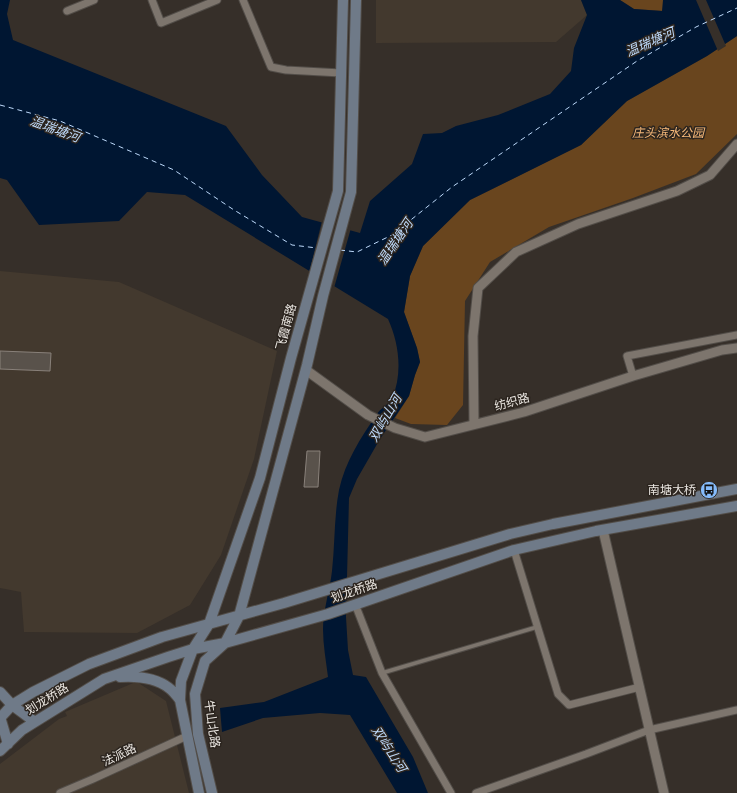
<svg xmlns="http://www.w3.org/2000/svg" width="737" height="793" viewBox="0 0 737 793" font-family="Bitter,'Noto Sans SC',serif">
<rect width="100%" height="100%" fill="#362f29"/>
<path fill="#43392e" d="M 376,0 L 581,0 L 587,15 L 556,42 L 376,43 Z
M 0,271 L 119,282 L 277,351 L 254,459 L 221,555 L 190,605 L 137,633 L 24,632 L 21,592 L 0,588 Z
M 138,681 L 140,684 L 166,701 L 189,793 L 0,793 L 0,764 L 59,719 L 67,716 L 65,712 Z"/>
<path fill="#69451e" d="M 620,0 L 663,0 L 663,11 L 634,9 Z
M 737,36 L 737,134 L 696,174 L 633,198 L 549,227 L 490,262 L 465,301 L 463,405 L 447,425 L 411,424 L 395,418 L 409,396 L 415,375 L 420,362 L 417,348 L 404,312 L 410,276 L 423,246 L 470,200 L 581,145 L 627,101 L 707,56 Z"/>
<path fill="#001632" d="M 0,0 L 10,0 L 7,14 L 13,40 L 226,126 L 262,175 L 302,217 L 360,233 L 370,201 L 412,164 L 423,134 L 442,133 L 456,126 L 498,115 L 550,94 L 571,71 L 574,48 L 587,15 L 581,0 L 620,0 L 634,9 L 662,11 L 663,0 L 737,0 L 737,36 L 707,56 L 627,101 L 581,145 L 470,200 L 423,246 L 410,276 L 404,312 L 417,348 L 420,362 L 415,375 L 409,396 L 380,439 L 357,479 L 349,498 L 346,617 L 348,650 L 353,675 L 366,677 L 413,757 L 428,793 L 397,793 L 350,715 L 320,713 L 263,718 L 222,732 L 220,708 L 264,702 L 328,677 C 326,661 323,645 323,629 C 323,611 330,589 332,571 C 335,544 334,516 339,490 C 345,462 361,437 377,414 C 381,408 389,404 392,399 C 403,373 399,343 388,319 L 185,195 L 147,192 L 119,221 L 39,225 L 7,180 L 0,178 Z"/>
<path fill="#362f29" d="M 696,0 L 706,0 L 726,46 L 718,51 Z
M 322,221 L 351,228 L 334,288 L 309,273 Z"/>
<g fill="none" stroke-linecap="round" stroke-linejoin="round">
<path stroke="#bedafb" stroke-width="1" stroke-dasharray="5 4" stroke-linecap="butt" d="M 0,105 L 60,121 L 174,170 L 234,210 L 292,245 L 317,248
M 340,250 L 357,252 L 392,235 L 452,187 L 637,61 L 696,27 L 737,8"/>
</g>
<path fill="#59524b" stroke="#89817a" d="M 0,351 L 51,353 L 50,371 L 0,369 Z
M 307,451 L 320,451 L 318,487 L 304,487 Z"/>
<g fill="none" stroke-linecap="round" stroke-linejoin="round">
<defs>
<path id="service" d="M 382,673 L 537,627"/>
<path id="minor" d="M 152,0 L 161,23 L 217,0
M 243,0 L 271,67 L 286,70 L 341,73
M 67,11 L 94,0
M 633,376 L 627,356 L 737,335
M 514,550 L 558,694 L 569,705 L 640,687
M 355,604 L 382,673 L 451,793
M 60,793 L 93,779 L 187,736
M 476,793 L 586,754 L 649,730 L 737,710"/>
<path id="tertiary" d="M 306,370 L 368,415 L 395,428 L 425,437 L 524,412 L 633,376 L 722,350 L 737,348
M 474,424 L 473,336 L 478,288 L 516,252 L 578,224 L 677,191 L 710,175 L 737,144
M 603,530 L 664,793"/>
<path id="secondary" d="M 120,677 C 137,676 155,677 169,688 C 173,691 177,696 180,700
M 0,692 L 12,705 L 35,722
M 0,717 L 8,744
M 0,718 L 12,705 L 33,692 L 89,664 L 162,637 L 284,603 L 510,534 L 553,524 L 737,489
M 0,751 L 22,730 L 104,679 L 168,657 L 193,649 L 225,643 L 328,614 L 514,550 L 596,531 L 737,506
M 199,793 L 180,700 L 181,681 L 193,649 L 209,624 L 260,478 L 291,358 L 338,191 L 343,0
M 212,793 L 198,734 L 195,694 L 205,661 L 225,643 L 239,616 L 307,365 L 323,296 L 351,192 L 356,0"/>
</defs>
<use href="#service" stroke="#524d48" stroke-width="5.5"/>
<use href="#minor" stroke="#524d48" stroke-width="9"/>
<use href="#tertiary" stroke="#524d48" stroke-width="11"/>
<use href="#secondary" stroke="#524d48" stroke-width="12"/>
<use href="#service" stroke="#7d756d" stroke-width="3.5"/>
<use href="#minor" stroke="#7d756d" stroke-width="7"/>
<use href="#tertiary" stroke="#7d756d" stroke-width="9"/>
<use href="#secondary" stroke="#6f7a88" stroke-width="10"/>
</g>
<defs>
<symbol id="bus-disc" viewBox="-11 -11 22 22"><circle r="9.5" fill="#85bbfb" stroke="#2c251f"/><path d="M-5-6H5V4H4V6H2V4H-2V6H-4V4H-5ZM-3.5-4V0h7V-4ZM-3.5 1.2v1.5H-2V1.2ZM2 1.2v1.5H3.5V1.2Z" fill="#111"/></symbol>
</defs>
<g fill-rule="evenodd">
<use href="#bus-disc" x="699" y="480" width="20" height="20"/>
</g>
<g text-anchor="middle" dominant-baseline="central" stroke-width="3" stroke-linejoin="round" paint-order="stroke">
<g font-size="12" font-style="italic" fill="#f9ba7a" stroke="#2c251f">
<text x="668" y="133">庄头滨水公园</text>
</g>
<g font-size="12" fill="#eae6e1" stroke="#2c251f">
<text transform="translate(286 327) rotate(-75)">飞霞南路</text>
<text transform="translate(512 402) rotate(-15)">纺织路</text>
<text transform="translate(354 591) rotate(-19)">划龙桥路</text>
<text transform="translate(47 699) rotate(-32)">划龙桥路</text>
<text transform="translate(212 724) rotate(82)">牛山北路</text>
<text transform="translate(119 755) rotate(-25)">法派路</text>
</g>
<g font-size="12" fill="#eae6e1" stroke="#2c251f" text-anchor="end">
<text x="696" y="490">南塘大桥</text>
</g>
<g font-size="13" font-style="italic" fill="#bedafb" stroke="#2c251f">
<text transform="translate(650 42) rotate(-24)">温瑞塘河</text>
<text transform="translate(55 129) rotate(20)">温瑞塘河</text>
<text transform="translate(395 242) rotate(-56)">温瑞塘河</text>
<text transform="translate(385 418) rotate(-60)">双屿山河</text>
<text transform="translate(389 749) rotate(57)">双屿山河</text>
</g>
</g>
</svg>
